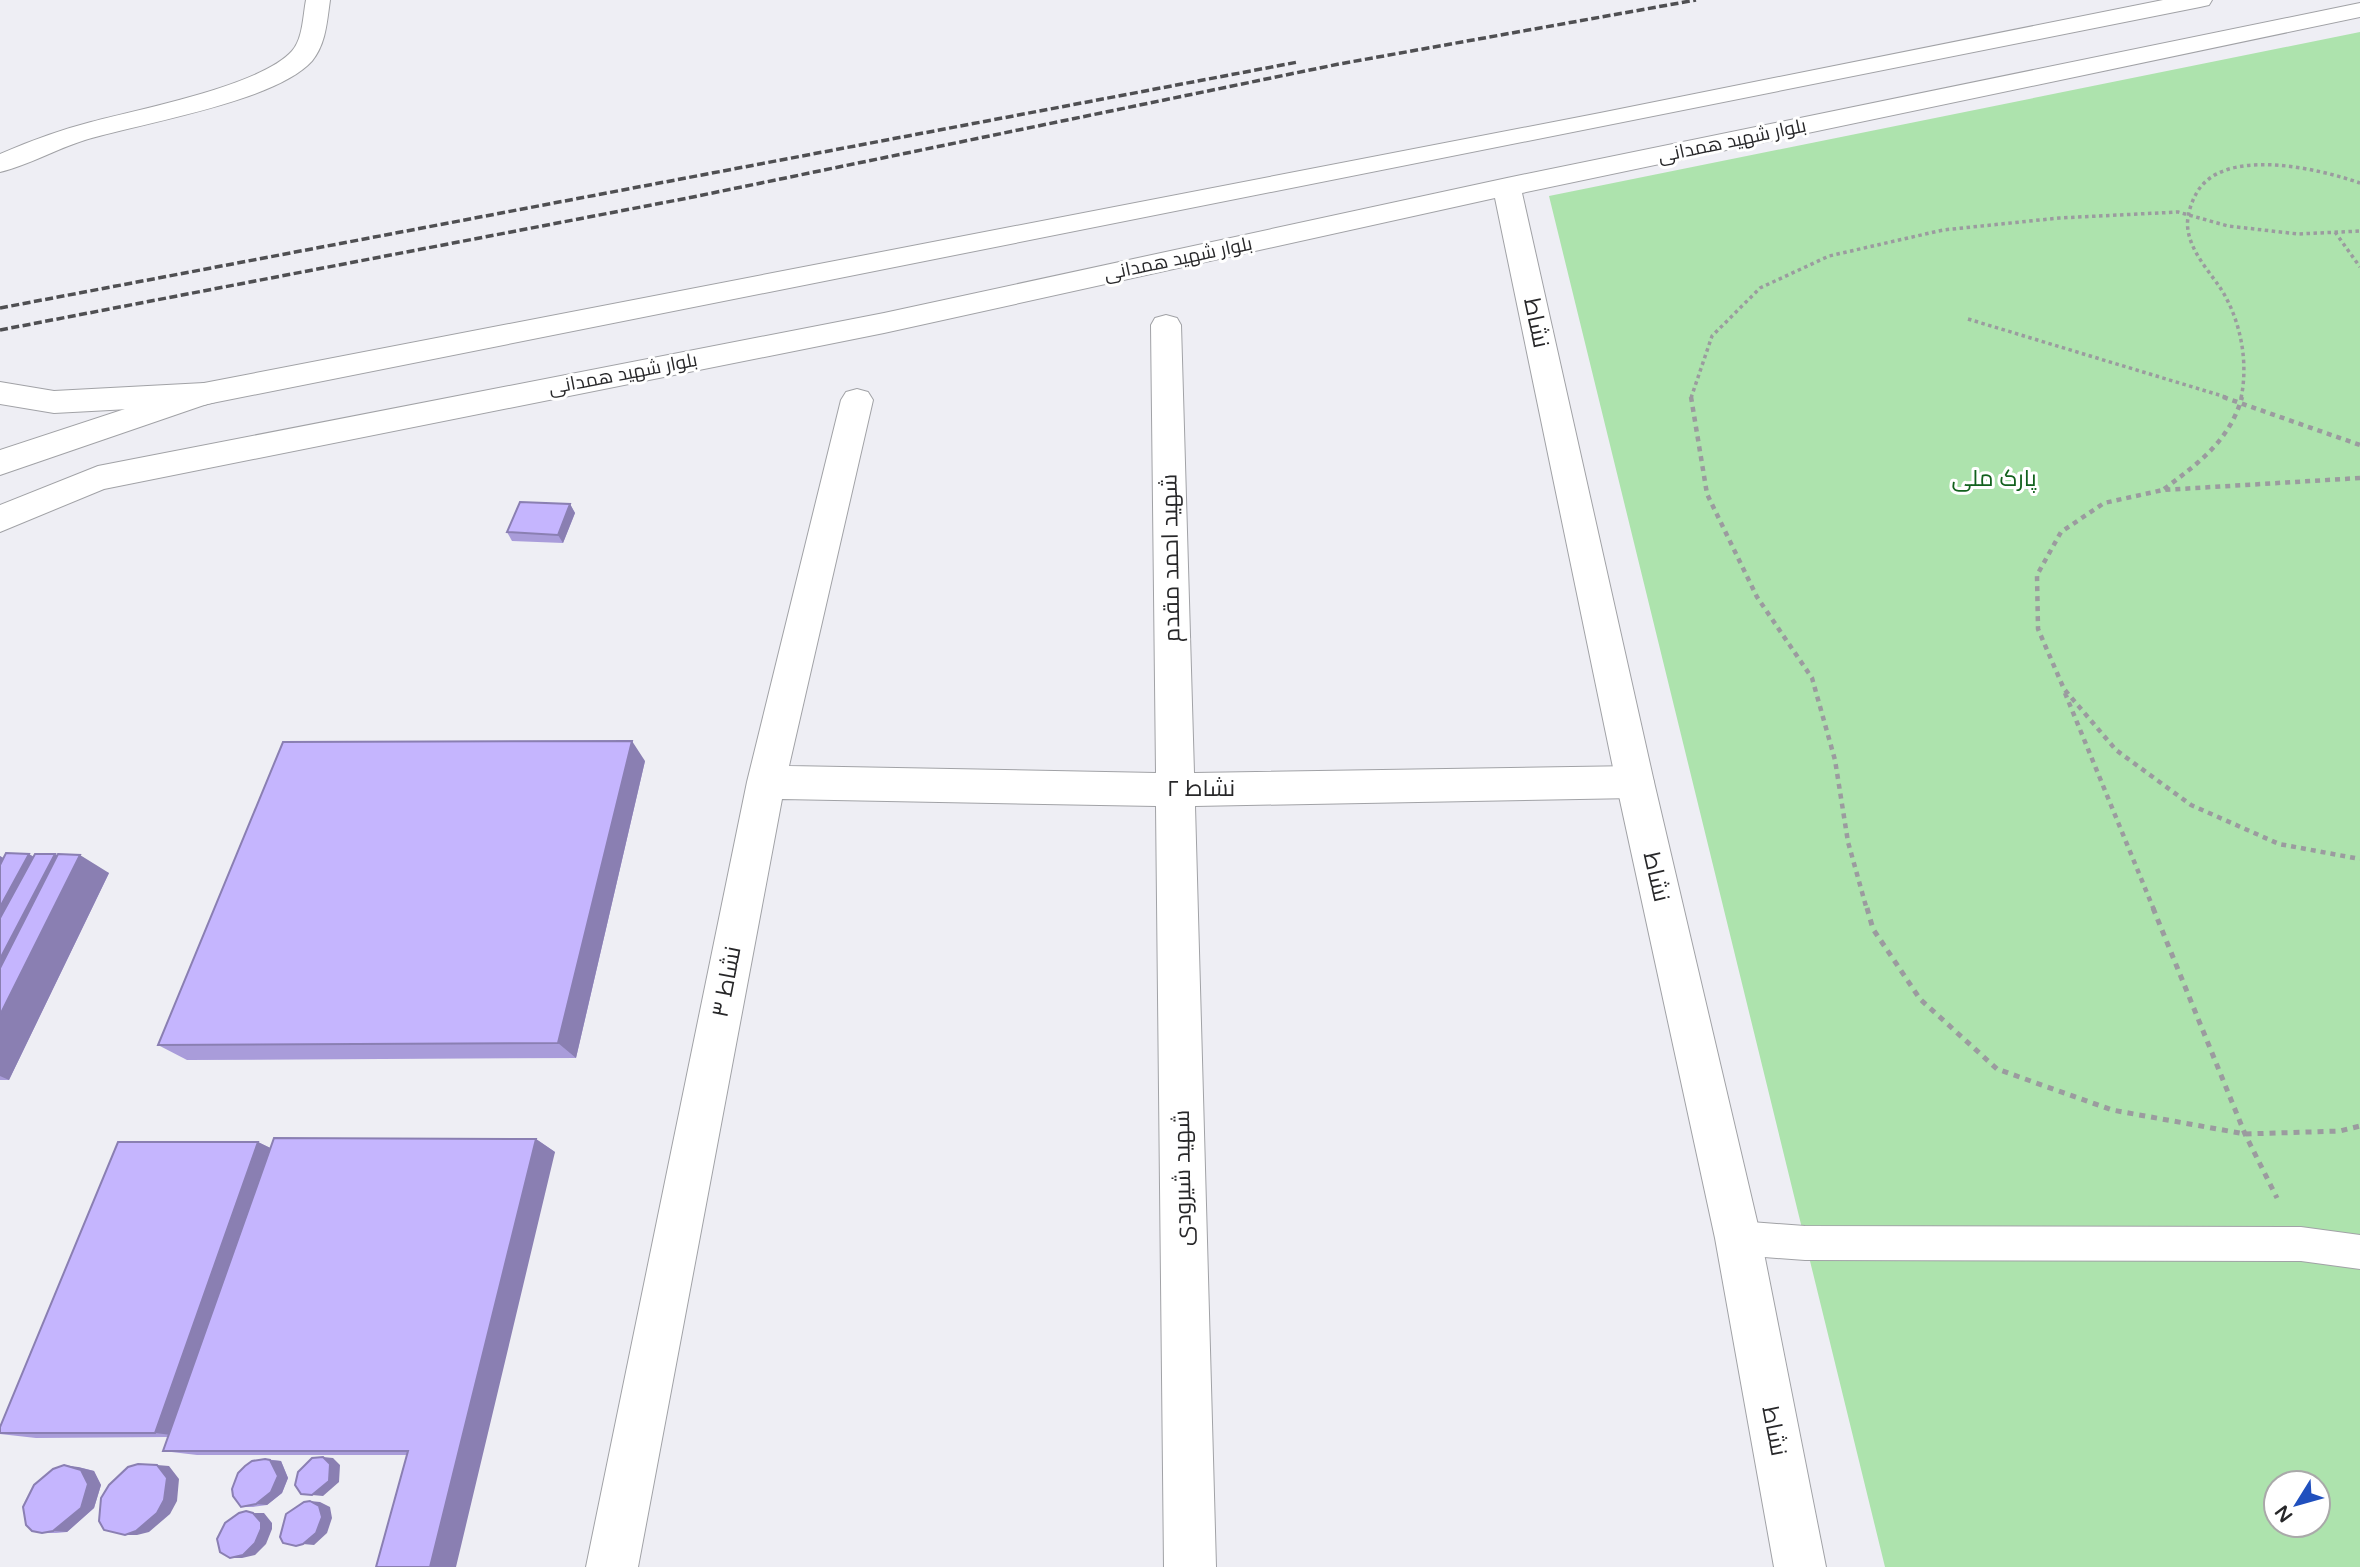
<svg xmlns="http://www.w3.org/2000/svg" width="2360" height="1567" viewBox="0 0 2360 1567" font-family="'Varela Round',Cairo,sans-serif">
<rect width="100%" height="100%" fill="#eeeef4"/>
<path fill="#ade3ad" fill-rule="evenodd" d="M 2360,32 L 2360,1567 L 1885,1567 L 1549,196 ZM 2276,1483 L 2318,1483 L 2318,1525 L 2276,1525 Z"/>
<g fill="none" stroke-linecap="round" stroke-linejoin="round">
<defs>
<path id="lane" d="M 1738,1221 L 1805,1226 L 2301,1227 L 2360,1235 L 2360,1269 L 2301,1261 L 1805,1260 L 1738,1255 L 1726,1250 L 1721,1238 L 1726,1226 Z"/>
<path id="street" d="M 306,0 L 330,0 C 327,21 326,44 312,61 C 275,102 141,123 85,140 C 56,149 29,165 0,172 L 0,154 C 30,141 60,130 91,122 C 139,109 261,86 292,51 C 303,39 303,15 306,0 Z
M 1166,315 L 1177,318 L 1181,325 L 1194,773 L 1635,766 L 1649,770 L 1654,782 L 1649,794 L 1635,798 L 1195,806 L 1216,1567 L 1164,1567 L 1156,806 L 782,799 L 638,1567 L 586,1567 L 747,782 L 841,400 L 846,392 L 857,389 L 868,392 L 873,400 L 789,766 L 1156,773 L 1151,325 L 1155,318 Z
M 0,382 L 54,391 L 204,383 L 215,386 L 220,394 L 215,402 L 204,405 L 54,413 L 0,404 Z"/>
<path id="secondary" d="M 2163,0 L 2212,0 L 2209,5 L 2200,7 L 207,404 L 0,475 L 0,450 L 204,383 L 1600,113 Z
M 2360,3 L 2360,17 L 1522,193 L 1654,782 L 1761,1238 L 1826,1567 L 1774,1567 L 1715,1238 L 1616,782 L 1495,198 L 884,333 L 104,489 L 0,532 L 0,505 L 98,466 L 884,313 L 1507,178 Z"/>
</defs>
<use href="#lane" stroke="#a1a2a6" stroke-width="2"/>
<use href="#street" stroke="#a1a2a6" stroke-width="2"/>
<use href="#secondary" stroke="#a1a2a6" stroke-width="2"/>
<path stroke="#9b9b9f" stroke-width="3.5" stroke-dasharray="3.5 3.5" stroke-linecap="butt" d="M 2335,232 L 2360,267
M 1968,319 L 2229,398
M 1691,398 L 1712,336 L 1760,288 L 1829,256 L 1943,230 L 2059,218 L 2178,212 L 2228,226 L 2298,234 L 2360,231
M 2241,398 C 2249,361 2240,317 2219,286 C 2207,269 2191,251 2188,230 C 2186,219 2190,205 2196,194 C 2222,145 2320,169 2360,183"/>
<path stroke="#9b9b9f" stroke-width="4.5" stroke-dasharray="5 5" stroke-linecap="butt" d="M 1691,397 L 1707,494 L 1757,597 L 1812,678 L 1835,760 L 1848,842 L 1867,910
M 2223,397 L 2360,445
M 2360,478 L 2163,490 L 2104,503 L 2061,532 L 2037,575 L 2038,629 L 2064,689 L 2116,750 L 2191,805 L 2279,844 L 2360,859
M 2164,489 C 2199,463 2230,440 2242,397
M 2065,693 L 2154,910"/>
<path stroke="#9b9b9f" stroke-width="5" stroke-dasharray="6 6" stroke-linecap="butt" d="M 1867,908 L 1873,929 L 1920,999 L 1997,1069 L 2112,1110 L 2245,1134 L 2340,1131 L 2360,1126
M 2153,908 L 2245,1134 L 2277,1198"/>
<use href="#lane" fill="#fff" fill-rule="evenodd"/>
<use href="#street" fill="#fff" fill-rule="evenodd"/>
<use href="#secondary" fill="#fff" fill-rule="evenodd"/>
<path stroke="#4f4f52" stroke-width="3.5" stroke-dasharray="8 3.5" stroke-linecap="butt" d="M 0,308 L 1298,62
M 0,330 L 693,197 L 1339,64 L 1696,0"/>
</g>
<path fill="#a99cda" d="M 570,504 L 575,513 L 563,543 L 512,541 L 507,532 Z
M 645,761 L 576,1058 L 187,1060 L 158,1045 Z
M 29,854 L 33,857 L 55,854 L 109,873 L 9,1080 L 0,1080 L 0,856 L 3,858 Z
M 536,1139 L 555,1152 L 407,1455 L 197,1455 L 163,1451 L 168,1437 L 36,1438 L 0,1434 L 258,1142 L 270,1148 Z
M 265,1459 L 281,1461 L 288,1478 L 282,1493 L 267,1505 L 253,1507 L 241,1507 Z
M 78,1467 L 94,1471 L 101,1485 L 94,1508 L 67,1532 L 56,1533 L 42,1533 Z"/>
<path fill="#8a7fb2" d="M 570,504 L 575,513 L 563,543 L 558,535 Z
M 632,741 L 645,761 L 576,1058 L 558,1043 Z
M 29,854 L 49,866 L 55,854 L 74,866 L 80,855 L 109,873 L 9,1080 L 0,1076 L 0,856 L 21,869 Z
M 536,1139 L 555,1152 L 456,1567 L 430,1567 Z
M 258,1142 L 285,1155 L 188,1437 L 155,1433 Z
M 323,1457 L 333,1458 L 340,1465 L 339,1482 L 323,1496 L 312,1495 Z
M 270,1460 L 281,1461 L 288,1478 L 282,1493 L 267,1505 L 256,1504 Z
M 64,1465 L 78,1467 L 94,1471 L 101,1485 L 94,1508 L 67,1532 L 53,1531 Z
M 157,1465 L 169,1466 L 179,1479 L 177,1501 L 170,1514 L 149,1532 L 137,1535 L 125,1535 Z
M 310,1501 L 320,1502 L 330,1507 L 332,1518 L 327,1533 L 314,1545 L 303,1544 Z
M 253,1513 L 264,1513 L 272,1523 L 272,1529 L 266,1544 L 255,1555 L 242,1558 L 230,1558 Z"/>
<path fill="#c5b5fe" stroke="#8a7fb2" stroke-width="2" d="M 520,502 L 570,504 L 558,535 L 507,532 Z
M 632,741 L 558,1043 L 158,1045 L 283,742 Z
M 6,853 L 29,854 L 0,907 L 0,865 Z
M 35,854 L 55,854 L 0,959 L 0,918 Z
M 58,854 L 80,855 L 0,1015 L 0,968 Z
M 274,1138 L 536,1139 L 430,1567 L 376,1567 L 408,1451 L 163,1451 Z
M 118,1142 L 258,1142 L 155,1433 L 0,1433 L 0,1427 Z
M 323,1457 L 330,1464 L 329,1481 L 312,1495 L 301,1494 L 295,1485 L 298,1472 L 312,1458 Z
M 265,1459 L 270,1460 L 278,1476 L 271,1492 L 256,1504 L 241,1507 L 233,1496 L 232,1489 L 238,1473 L 245,1466 L 252,1461 Z
M 138,1464 L 157,1465 L 167,1478 L 164,1500 L 157,1513 L 136,1531 L 125,1535 L 104,1530 L 99,1521 L 101,1498 L 109,1485 L 128,1467 Z
M 64,1465 L 81,1470 L 88,1484 L 81,1508 L 53,1531 L 42,1533 L 32,1531 L 26,1525 L 23,1507 L 34,1485 L 53,1469 Z
M 310,1501 L 319,1506 L 322,1517 L 316,1533 L 303,1544 L 296,1546 L 283,1543 L 280,1537 L 286,1514 L 304,1502 Z
M 246,1511 L 253,1513 L 261,1522 L 261,1529 L 255,1543 L 243,1555 L 230,1558 L 220,1552 L 217,1539 L 225,1523 L 239,1513 Z"/>
<g text-anchor="middle" dominant-baseline="central" stroke-width="6" stroke-linejoin="round" paint-order="stroke">
<g font-size="19" fill="#272729" stroke="#fff">
<text transform="translate(1732 141) rotate(-12)">بلوار شهید همدانی</text>
<text transform="translate(1178 259) rotate(-12)">بلوار شهید همدانی</text>
<text transform="translate(623 374) rotate(-11)">بلوار شهید همدانی</text>
</g>
<g font-size="23" fill="#272729" stroke="#fff">
<text transform="translate(1536 323) rotate(78)">نشاط</text>
<text transform="translate(1171 558) rotate(-91)">شهید احمد مقدم</text>
<text x="1201" y="789">نشاط ۲</text>
<text transform="translate(1656 877) rotate(77)">نشاط</text>
<text transform="translate(727 982) rotate(-79)">نشاط ۳</text>
<text transform="translate(1183 1178) rotate(-91)">شهید شیرودی</text>
<text transform="translate(1774 1431) rotate(79)">نشاط</text>
</g>
<g font-size="23" fill="#12611d" stroke="#fff">
<text x="1994" y="479">پارک ملی</text>
</g>
</g>
<g transform="translate(2297 1504) rotate(233)"><circle r="33" fill="#ffffff" stroke="#a9a9a9" stroke-width="2"/>
<path d="M0-5L12 26L0 18L-12 26Z" fill="#2050be"/>
<text y="-10" font-size="19" font-weight="bold" text-anchor="middle" fill="#272729">N</text>
</g>
</svg>
